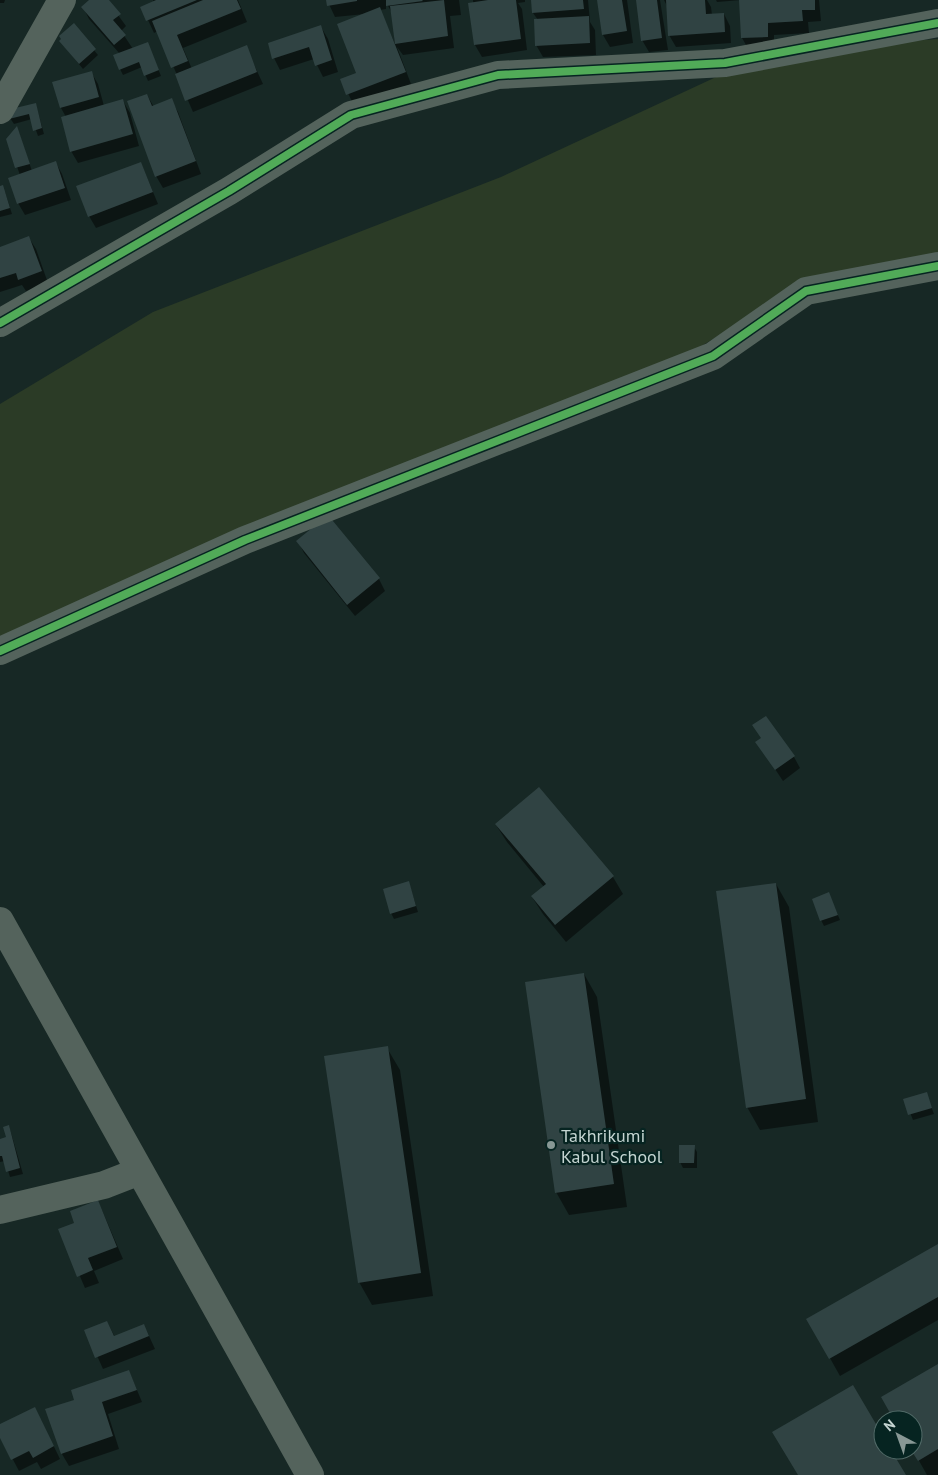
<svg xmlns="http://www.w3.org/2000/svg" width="938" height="1475" viewBox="0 0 938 1475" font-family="'PT Sans',sans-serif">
<rect width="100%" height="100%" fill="#172825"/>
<path fill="#2b3b26" d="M 938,39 L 938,279 L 779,299 L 657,373 L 0,643 L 0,404 L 153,312 L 501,177 L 772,51 Z"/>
<path fill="#0007" fill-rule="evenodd" d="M 0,0 L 5,0 L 4,3 L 0,3 Z
M 91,0 L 107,0 L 126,26 L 121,31 L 133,49 L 150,49 L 161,76 L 148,81 L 142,67 L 123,75 L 120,69 L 120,54 L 89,19 L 83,7 Z
M 153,0 L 238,0 L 247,22 L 183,48 L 192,69 L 246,47 L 263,84 L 193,112 L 158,31 L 154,33 L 142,7 L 154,2 Z
M 327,0 L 459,0 L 461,15 L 450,16 L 454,48 L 403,55 L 397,47 L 411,84 L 354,106 L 342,80 L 358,74 L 365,14 L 335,17 ZM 386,2 L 393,15 L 395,44 L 380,10 L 386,9 Z
M 473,0 L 525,0 L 525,2 L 518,3 L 522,9 L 527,50 L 482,57 L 475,45 Z
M 533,0 L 588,0 L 590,22 L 595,30 L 596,55 L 543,57 L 536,45 L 538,20 L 533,13 Z
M 598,0 L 627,0 L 633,43 L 610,47 L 603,35 Z
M 637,0 L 660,0 L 668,50 L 649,52 L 642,40 Z
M 664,0 L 707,0 L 711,7 L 712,15 L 724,14 L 730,26 L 731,43 L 676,47 L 669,35 L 667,6 Z
M 716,0 L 819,0 L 821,21 L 808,22 L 809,33 L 774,35 L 774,49 L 749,50 L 742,38 L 741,0 L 717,2 Z
M 73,25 L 98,55 L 83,69 L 60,41 Z
M 321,27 L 328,39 L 338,72 L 323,77 L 314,59 L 280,70 L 274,58 Z
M 91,72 L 98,84 L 104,106 L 123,101 L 130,113 L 139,146 L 78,163 L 71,151 L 66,117 L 61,108 L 54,83 Z
M 147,95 L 154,107 L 171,100 L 178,112 L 201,174 L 163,188 L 156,176 Z
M 36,105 L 44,134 L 38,136 L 32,119 L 14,124 L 10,118 Z
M 19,133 L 32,171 L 56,163 L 62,174 L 71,200 L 25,215 L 18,203 L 20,175 L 7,139 Z
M 141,163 L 158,204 L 96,228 L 89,216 Z
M 0,188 L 5,192 L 12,214 L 0,217 Z
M 29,238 L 36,249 L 48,283 L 26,291 L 22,285 L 0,292 L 0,248 Z
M 298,541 L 379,579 L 385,591 L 355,616 L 304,553 Z
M 762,739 L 794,757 L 800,768 L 783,781 L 757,742 Z
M 496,825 L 613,877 L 623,894 L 566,942 L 543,914 L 532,897 L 544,887 L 507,842 Z
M 409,883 L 418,912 L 394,919 L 391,913 Z
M 776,884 L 789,907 L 818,1122 L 760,1130 L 747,1107 Z
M 829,894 L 840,920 L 824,926 L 821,920 Z
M 584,974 L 597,997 L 627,1207 L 569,1215 L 556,1192 Z
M 387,1048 L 400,1070 L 433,1296 L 372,1305 L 359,1282 Z
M 926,1093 L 934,1114 L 913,1120 L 905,1100 Z
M 9,1126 L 23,1174 L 10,1177 L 5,1161 L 0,1162 L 0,1140 L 8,1138 Z
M 694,1147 L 697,1152 L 697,1168 L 683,1168 L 680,1162 Z
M 98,1201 L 123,1259 L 94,1271 L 99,1283 L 85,1288 L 60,1230 L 76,1224 Z
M 938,1246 L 938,1320 L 840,1376 L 808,1319 Z
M 107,1322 L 115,1337 L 144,1325 L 155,1349 L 103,1369 L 86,1331 Z
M 938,1365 L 938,1475 L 927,1475 L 913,1450 L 913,1420 L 895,1420 Z
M 129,1371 L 142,1402 L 108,1414 L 119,1449 L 69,1466 L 62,1454 L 76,1400 Z
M 41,1420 L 60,1459 L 41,1469 L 37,1462 L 19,1471 L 0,1435 L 0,1426 Z"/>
<path fill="#304343" d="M 89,0 L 109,0 L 121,14 L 113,20 L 126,35 L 114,45 L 81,7 Z
M 156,0 L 197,0 L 146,21 L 140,7 Z
M 203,0 L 237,0 L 241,9 L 177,35 L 188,61 L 171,68 L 152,21 Z
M 326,0 L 357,0 L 357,1 L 327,6 Z
M 386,0 L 422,0 L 423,1 L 386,6 Z
M 444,0 L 448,36 L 395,44 L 390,6 Z
M 488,0 L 516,0 L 521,39 L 474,45 L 468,3 Z
M 531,0 L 583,0 L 584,9 L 532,13 Z
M 597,0 L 622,0 L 627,31 L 602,35 Z
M 636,0 L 657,0 L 662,38 L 641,41 Z
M 666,0 L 705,0 L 706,14 L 724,13 L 725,32 L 668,36 Z
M 739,0 L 815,0 L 815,10 L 802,10 L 803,21 L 768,23 L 768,37 L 741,38 Z
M 380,7 L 406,72 L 346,95 L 340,79 L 356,73 L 337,24 Z
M 589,16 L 590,43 L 535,46 L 534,19 Z
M 74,23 L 96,49 L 79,64 L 59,41 L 61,39 L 59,36 Z
M 321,25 L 332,60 L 315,66 L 309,47 L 272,59 L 268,43 Z
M 148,42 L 159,70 L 144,76 L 139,62 L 119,70 L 113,55 Z
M 247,45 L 257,72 L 185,101 L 175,74 Z
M 92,71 L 99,97 L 60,108 L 52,82 Z
M 147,94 L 152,106 L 172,98 L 196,161 L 155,177 L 127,101 Z
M 123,99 L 133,134 L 70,152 L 61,117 Z
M 36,103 L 42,128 L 33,131 L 29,114 L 9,119 L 7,110 Z
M 17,126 L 30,164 L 15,168 L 6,139 Z
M 56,161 L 65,188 L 17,204 L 8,178 Z
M 141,162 L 153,192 L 88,217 L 76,186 Z
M 3,185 L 10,208 L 0,211 L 0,186 Z
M 29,236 L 42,271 L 18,280 L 16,273 L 0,278 L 0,247 Z
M 328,515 L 380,578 L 347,605 L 296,541 Z
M 766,716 L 795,756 L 775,770 L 755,742 L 761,738 L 752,725 Z
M 539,787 L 614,876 L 555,925 L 531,896 L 546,884 L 495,824 Z
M 409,881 L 416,906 L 390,914 L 383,889 Z
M 776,883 L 806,1099 L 746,1108 L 716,891 Z
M 829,892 L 838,915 L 820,921 L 812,899 Z
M 584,973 L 614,1184 L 555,1193 L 525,982 Z
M 388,1046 L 421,1273 L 358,1283 L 324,1056 Z
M 927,1092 L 932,1108 L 908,1115 L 903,1099 Z
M 9,1125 L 20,1168 L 6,1172 L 2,1156 L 0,1156 L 0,1139 L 6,1137 L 3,1127 Z
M 679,1145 L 695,1145 L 694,1163 L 679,1163 Z
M 98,1200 L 117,1247 L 88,1258 L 93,1270 L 77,1277 L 58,1229 L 74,1223 L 70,1211 Z
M 938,1244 L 938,1297 L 829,1359 L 806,1319 Z
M 107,1321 L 114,1336 L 144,1324 L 149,1336 L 95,1358 L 84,1330 Z
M 938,1364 L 938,1449 L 918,1461 L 911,1450 L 913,1450 L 913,1420 L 894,1420 L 881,1397 Z
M 129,1370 L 137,1390 L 102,1402 L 113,1436 L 61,1454 L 45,1409 L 74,1400 L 71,1390 Z
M 853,1385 L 883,1436 L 883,1450 L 891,1450 L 906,1475 L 798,1475 L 772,1432 Z
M 35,1407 L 54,1446 L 33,1458 L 29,1451 L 11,1460 L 0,1438 L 0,1424 Z"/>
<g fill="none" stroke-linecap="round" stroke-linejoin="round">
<path stroke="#54635c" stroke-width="28" d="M 0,110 L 62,0
M 0,323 L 229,191 L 351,115 L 498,75 L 725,63 L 938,23
M 0,651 L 245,540 L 713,356 L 806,291 L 938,266
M 0,921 L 310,1475
M 0,1210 L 104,1185 L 140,1171"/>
<defs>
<path id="cycleway" d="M 0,323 L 229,191 L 351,115 L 498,75 L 725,63 L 938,23
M 0,651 L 245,540 L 713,356 L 806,291 L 938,266"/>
</defs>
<use href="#cycleway" stroke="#062421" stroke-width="11"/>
<use href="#cycleway" stroke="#51ab58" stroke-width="8"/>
</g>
<circle fill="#889895" stroke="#062421" stroke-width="2" cx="551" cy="1145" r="5"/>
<g text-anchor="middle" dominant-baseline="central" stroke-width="4.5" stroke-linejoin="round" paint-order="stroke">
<g font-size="18" fill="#c5d5d2" stroke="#062421" text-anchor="start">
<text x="561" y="1135">Takhrikumi<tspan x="561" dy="21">Kabul School</tspan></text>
</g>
</g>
<g transform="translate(898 1435) rotate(319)"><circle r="24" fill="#062421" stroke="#526b68"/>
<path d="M0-4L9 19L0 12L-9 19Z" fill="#889895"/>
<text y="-8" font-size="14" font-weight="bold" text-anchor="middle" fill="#c5d5d2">N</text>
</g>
</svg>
